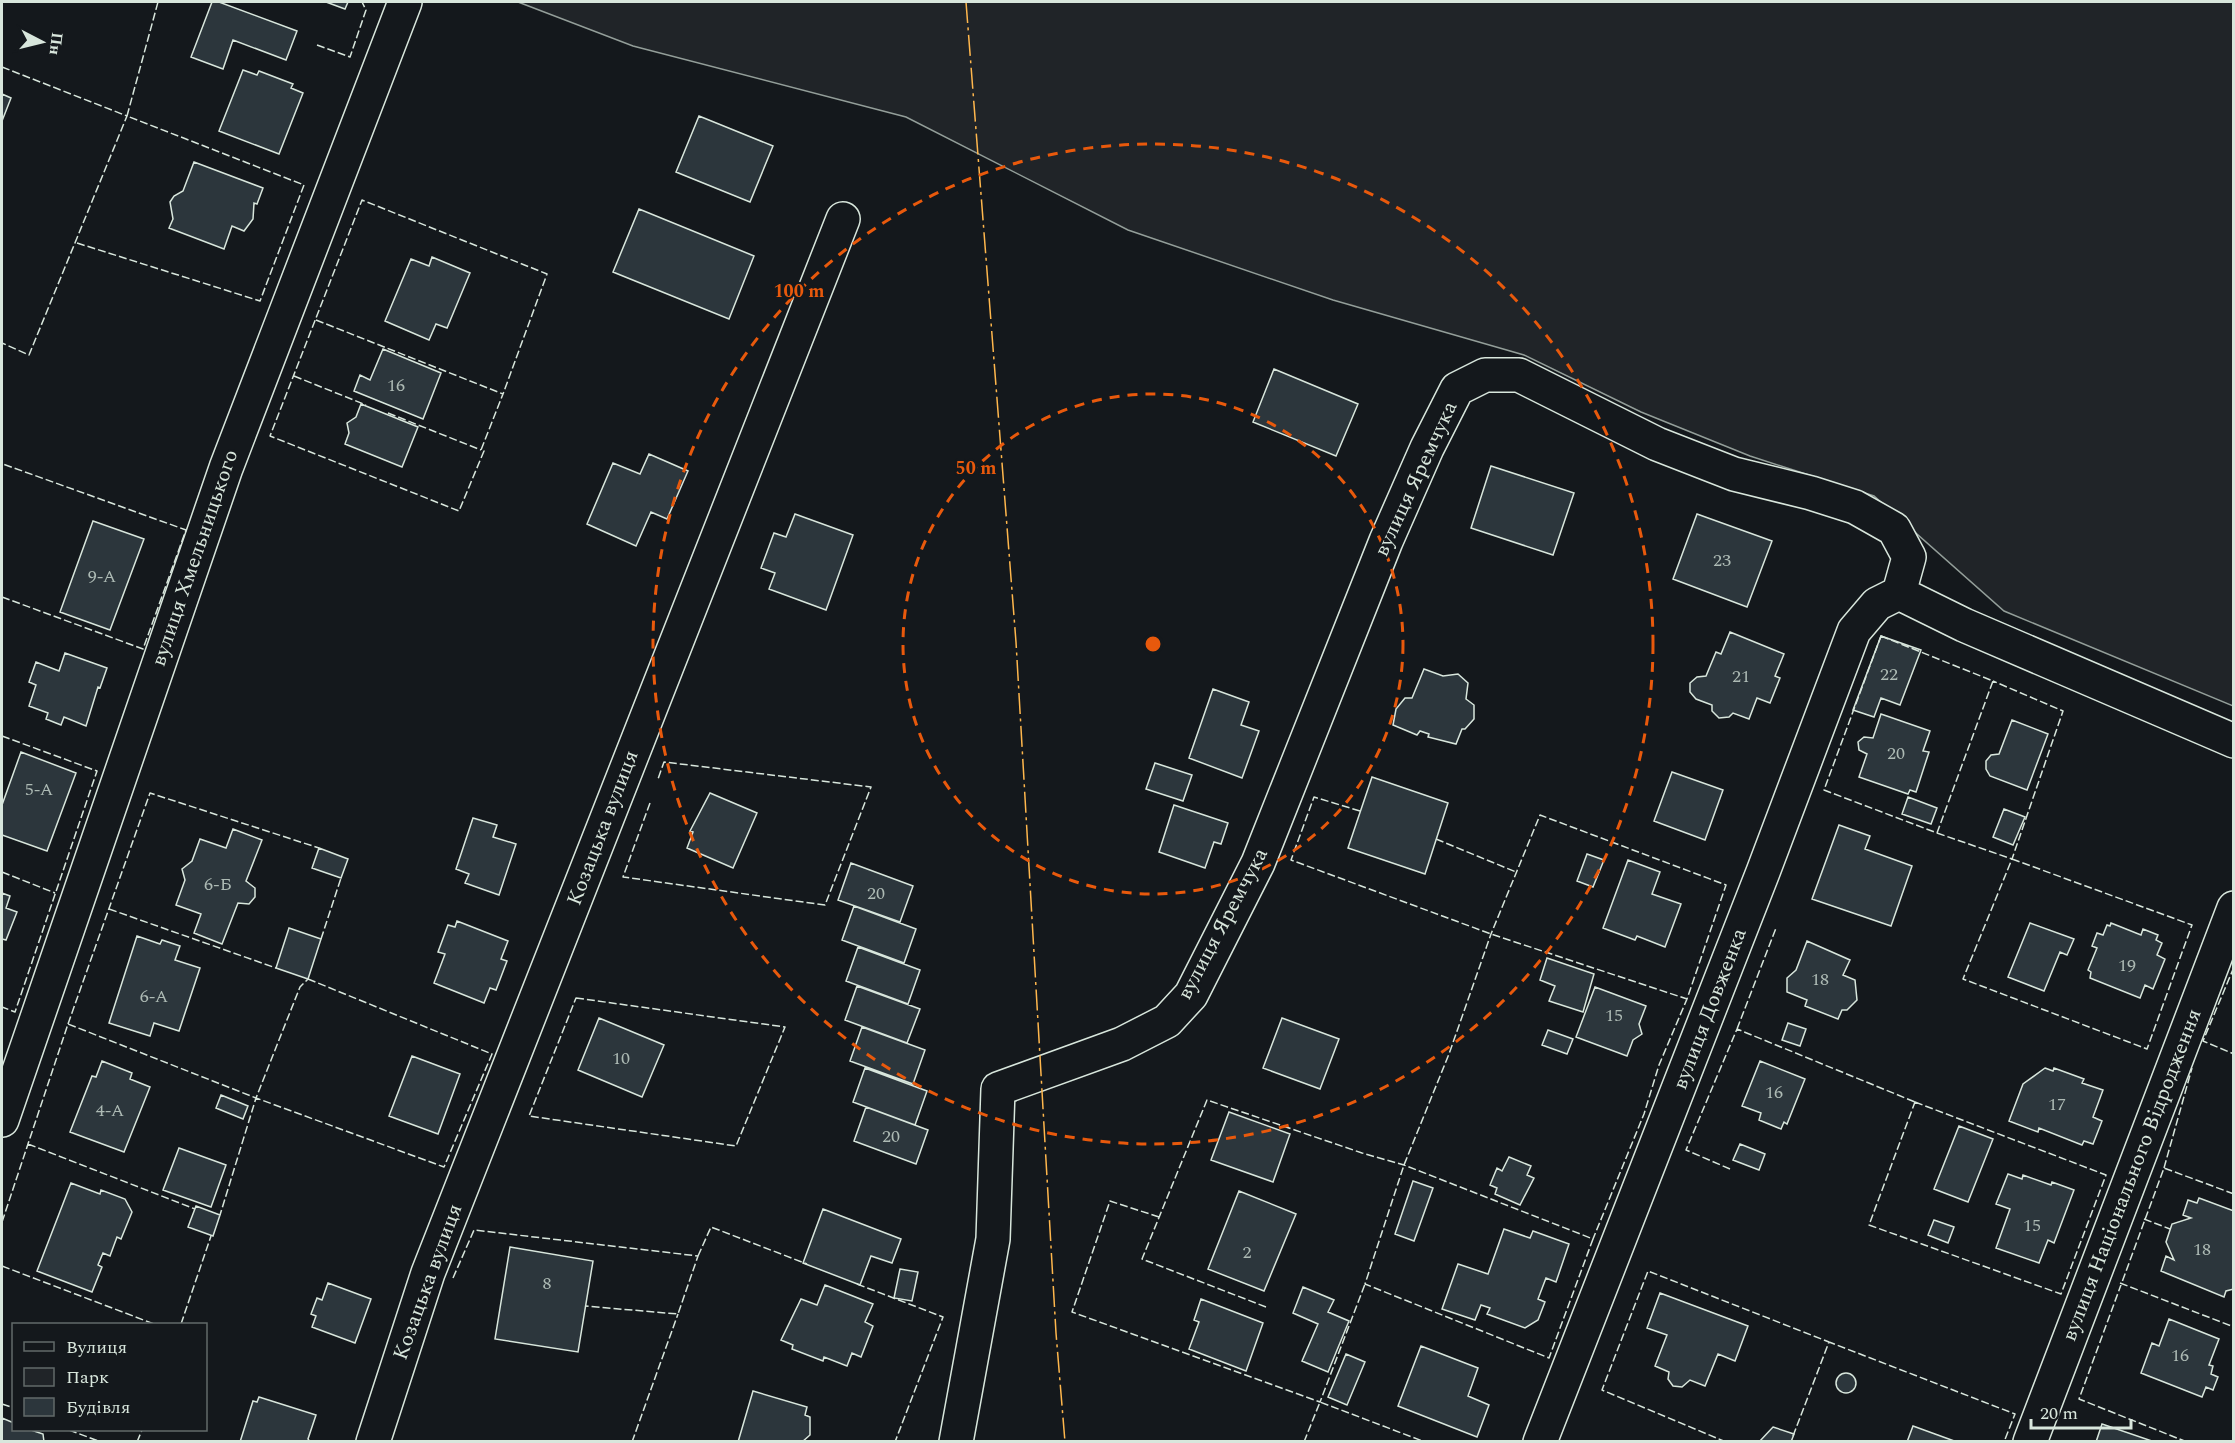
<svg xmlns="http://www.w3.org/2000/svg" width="2235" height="1443" viewBox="0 0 2235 1443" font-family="Spectral,serif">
<rect width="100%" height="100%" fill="#14181c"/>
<path fill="#202428" stroke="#939e99" stroke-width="1.5" d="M 518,2 L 2233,2 L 2233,706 L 2004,611 L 1874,496 L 1750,456 L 1641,412 L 1524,355 L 1333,300 L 1128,230 L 906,117 L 633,46 Z"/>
<path fill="#2c363c" stroke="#d8e6dc" stroke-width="1.5" d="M 212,2 L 219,2 L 297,31 L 286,60 L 233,40 L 223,69 L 191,57 Z
M 326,2 L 348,2 L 345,9 Z
M 243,70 L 257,75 L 259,71 L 293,84 L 291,88 L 303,93 L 279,154 L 219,131 Z
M 2,94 L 11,98 L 2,121 Z
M 699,116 L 773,146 L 750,202 L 676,172 Z
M 194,162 L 263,188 L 257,204 L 254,203 L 253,219 L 244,231 L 232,226 L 224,249 L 169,228 L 173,219 L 170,202 L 174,196 L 183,191 Z
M 639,209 L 754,256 L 729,319 L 613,272 Z
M 432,257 L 470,273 L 447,328 L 436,324 L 429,340 L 385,321 L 411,259 L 429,266 Z
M 383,349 L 441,373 L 423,419 L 354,391 L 360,375 L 370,380 Z
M 1274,369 L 1358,404 L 1336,456 L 1253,422 Z
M 361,404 L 418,427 L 402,467 L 345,444 L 349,433 L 347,423 L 356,417 Z
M 649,454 L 688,471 L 667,519 L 651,512 L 636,546 L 587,524 L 613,463 L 640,474 Z
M 1491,466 L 1574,493 L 1553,555 L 1471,528 Z
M 795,514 L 853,535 L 826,610 L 769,589 L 775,573 L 761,568 L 774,533 L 786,537 Z
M 1697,514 L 1772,541 L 1747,607 L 1673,579 Z
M 93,521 L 144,539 L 110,630 L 60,612 Z
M 1730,632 L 1784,654 L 1775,676 L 1780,678 L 1770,703 L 1757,698 L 1749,719 L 1733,713 L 1729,717 L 1719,718 L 1712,711 L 1712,705 L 1696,699 L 1690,692 L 1690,683 L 1697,677 L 1706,676 L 1716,652 L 1721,654 Z
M 1881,636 L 1921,650 L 1900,705 L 1881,698 L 1874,717 L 1853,710 Z
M 65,653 L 107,668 L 100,688 L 98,687 L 86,726 L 64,717 L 61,725 L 46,719 L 48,713 L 29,706 L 36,685 L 29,682 L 36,662 L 59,671 Z
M 1424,669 L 1443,676 L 1458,674 L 1468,683 L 1466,699 L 1474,705 L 1474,719 L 1465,729 L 1462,729 L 1456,744 L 1428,737 L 1429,734 L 1420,731 L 1417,735 L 1393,725 L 1396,709 L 1405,698 L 1412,698 Z
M 1213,689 L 1249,702 L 1241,725 L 1259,731 L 1242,778 L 1189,758 Z
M 1881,714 L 1930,731 L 1923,751 L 1929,752 L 1916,792 L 1910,790 L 1908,794 L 1859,777 L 1867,754 L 1859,750 L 1858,742 L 1864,737 L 1873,738 Z
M 2012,720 L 2048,734 L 2027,790 L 1990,776 L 1986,769 L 1986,761 L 1991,755 L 1999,754 Z
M 21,752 L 76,773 L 47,851 L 2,835 L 2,805 Z
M 1155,763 L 1192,775 L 1183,801 L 1146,789 Z
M 1672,772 L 1723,790 L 1705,840 L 1654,821 Z
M 1372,777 L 1448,803 L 1425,874 L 1348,848 Z
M 710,793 L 757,813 L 733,868 L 687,848 L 693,832 L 690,831 Z
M 1908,797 L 1937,808 L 1931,824 L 1902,814 Z
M 1174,805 L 1228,823 L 1221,844 L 1214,842 L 1205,868 L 1159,852 Z
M 2004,809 L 2025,817 L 2013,845 L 1993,837 Z
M 473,818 L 497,825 L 493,837 L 516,844 L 499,895 L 465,883 L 469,874 L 456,869 Z
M 1839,825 L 1870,836 L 1865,849 L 1912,866 L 1891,926 L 1812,899 Z
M 233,829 L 262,840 L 246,881 L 255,888 L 255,897 L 249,904 L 238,903 L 222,944 L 194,933 L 201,914 L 176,905 L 185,880 L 182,869 L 192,861 L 200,839 L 226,848 Z
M 319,848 L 348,859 L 341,878 L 312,868 Z
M 1587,854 L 1604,860 L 1593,887 L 1577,881 Z
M 1628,860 L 1660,872 L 1652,894 L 1681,904 L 1665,947 L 1637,936 L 1635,940 L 1603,928 Z
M 851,863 L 913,886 L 900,922 L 838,900 Z
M 2,893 L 10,896 L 6,908 L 17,912 L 6,940 L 2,939 Z
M 854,906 L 916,929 L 904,963 L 842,940 Z
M 457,921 L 508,941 L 501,959 L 507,961 L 496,990 L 490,988 L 484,1003 L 434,983 L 445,954 L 438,952 L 448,925 L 455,927 Z
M 2030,923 L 2074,939 L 2067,955 L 2060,952 L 2044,991 L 2008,977 Z
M 2111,923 L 2141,935 L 2143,929 L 2158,935 L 2156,940 L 2162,943 L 2157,955 L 2165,959 L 2153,989 L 2145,985 L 2140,998 L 2090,978 L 2091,972 L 2088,970 L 2097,948 L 2092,946 L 2097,933 L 2103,935 L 2107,925 L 2110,926 Z
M 289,928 L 321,939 L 308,979 L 276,968 Z
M 137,936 L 160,944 L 162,940 L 180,946 L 175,960 L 200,968 L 179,1031 L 154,1023 L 150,1036 L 109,1023 Z
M 1807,941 L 1850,960 L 1843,975 L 1855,980 L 1857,1000 L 1847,1010 L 1842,1010 L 1838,1019 L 1805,1006 L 1807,1000 L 1787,992 L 1787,978 L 1796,970 Z
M 858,947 L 920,970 L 908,1004 L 846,981 Z
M 1547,958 L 1594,974 L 1583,1012 L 1549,1001 L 1555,986 L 1540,980 Z
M 857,986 L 920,1009 L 907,1043 L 845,1020 Z
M 1595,987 L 1646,1006 L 1639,1024 L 1642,1034 L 1633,1040 L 1627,1056 L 1576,1037 Z
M 599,1018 L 664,1045 L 642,1097 L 578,1070 Z
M 1282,1018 L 1339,1039 L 1320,1089 L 1263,1068 Z
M 1788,1023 L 1806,1029 L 1800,1046 L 1782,1040 Z
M 862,1027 L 925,1050 L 913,1084 L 850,1061 Z
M 1548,1030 L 1573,1039 L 1567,1054 L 1542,1045 Z
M 412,1056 L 460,1074 L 438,1134 L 389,1116 Z
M 102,1061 L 132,1073 L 130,1079 L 150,1087 L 124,1152 L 70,1132 L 92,1076 L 96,1077 Z
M 1760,1061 L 1805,1079 L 1787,1124 L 1784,1122 L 1781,1129 L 1759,1120 L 1761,1113 L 1742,1106 Z
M 865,1068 L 927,1091 L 915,1125 L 853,1102 Z
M 2045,1068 L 2053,1071 L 2054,1068 L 2084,1079 L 2082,1083 L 2103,1090 L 2093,1117 L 2102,1121 L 2093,1144 L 2084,1141 L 2082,1145 L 2039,1128 L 2038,1132 L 2009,1121 L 2023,1084 Z
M 221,1095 L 248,1106 L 243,1119 L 216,1108 Z
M 866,1107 L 928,1130 L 916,1164 L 854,1141 Z
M 1229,1112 L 1290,1134 L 1273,1182 L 1211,1160 Z
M 1959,1126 L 1993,1139 L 1968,1202 L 1934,1189 Z
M 1740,1144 L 1765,1154 L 1759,1170 L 1733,1160 Z
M 179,1148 L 226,1165 L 211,1207 L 163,1190 Z
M 1509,1157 L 1531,1166 L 1527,1175 L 1534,1178 L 1520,1205 L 1495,1194 L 1497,1188 L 1490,1185 L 1497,1168 L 1502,1171 Z
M 2008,1174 L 2022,1179 L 2023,1175 L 2051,1185 L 2052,1182 L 2074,1190 L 2054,1243 L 2048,1240 L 2039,1263 L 1996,1248 L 2010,1209 L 1996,1204 Z
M 1413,1181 L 1433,1188 L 1414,1241 L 1395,1234 Z
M 71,1183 L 100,1194 L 101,1190 L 125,1199 L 132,1212 L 121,1239 L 117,1237 L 110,1256 L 103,1253 L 98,1265 L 102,1267 L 92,1292 L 37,1271 Z
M 1239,1191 L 1296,1214 L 1264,1291 L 1208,1269 Z
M 2199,1198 L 2234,1211 L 2234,1289 L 2226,1291 L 2224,1297 L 2161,1271 L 2166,1256 L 2174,1260 L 2166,1242 L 2172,1224 L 2191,1218 L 2183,1215 L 2188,1200 L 2197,1203 Z
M 196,1206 L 220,1215 L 213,1236 L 188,1227 Z
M 823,1209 L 901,1239 L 892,1263 L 871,1256 L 860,1285 L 803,1263 Z
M 1934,1220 L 1954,1227 L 1948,1243 L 1928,1235 Z
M 1504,1229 L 1530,1238 L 1533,1231 L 1569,1244 L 1556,1282 L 1546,1278 L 1538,1299 L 1545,1302 L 1538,1320 L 1525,1328 L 1487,1314 L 1490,1308 L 1481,1305 L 1475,1320 L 1442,1309 L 1458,1264 L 1488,1274 Z
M 510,1247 L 593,1261 L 578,1352 L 495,1339 Z
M 900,1269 L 918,1272 L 912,1301 L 894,1298 Z
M 328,1283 L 371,1299 L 355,1343 L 312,1327 L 316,1316 L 311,1314 L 317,1298 L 322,1300 Z
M 825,1285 L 873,1304 L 865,1322 L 873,1326 L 861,1357 L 852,1353 L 847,1366 L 824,1357 L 823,1361 L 792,1349 L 793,1345 L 781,1340 L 801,1299 L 817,1305 Z
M 1303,1287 L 1334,1300 L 1328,1312 L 1349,1321 L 1328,1372 L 1302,1361 L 1318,1324 L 1293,1313 Z
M 1660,1293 L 1748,1326 L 1735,1361 L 1718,1354 L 1705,1386 L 1690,1380 L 1682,1387 L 1673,1386 L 1668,1379 L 1669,1372 L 1655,1366 L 1667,1335 L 1647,1328 Z
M 1201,1299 L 1263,1323 L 1246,1371 L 1189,1349 L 1199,1322 L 1194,1320 Z
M 2169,1319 L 2219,1339 L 2209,1365 L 2213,1366 L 2211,1374 L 2218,1377 L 2213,1390 L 2206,1387 L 2202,1397 L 2141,1373 L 2152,1343 L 2159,1346 Z
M 1421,1346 L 1478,1368 L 1468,1396 L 1489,1405 L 1477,1437 L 1398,1406 Z
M 1346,1354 L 1365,1362 L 1347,1405 L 1328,1397 Z
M1836 1383a10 10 0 1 1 20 0a10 10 0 1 1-20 0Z
M 753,1391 L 807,1407 L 805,1415 L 810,1417 L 810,1435 L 802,1442 L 738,1442 Z
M 259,1397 L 316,1415 L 308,1439 L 310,1442 L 240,1442 L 253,1401 L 257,1402 Z
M 2,1418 L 14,1423 L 14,1430 L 31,1430 L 43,1434 L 44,1442 L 2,1442 Z
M 2102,1424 L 2152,1441 L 2152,1442 L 2096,1442 Z
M 1913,1426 L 1957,1442 L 1907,1442 Z
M 1773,1427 L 1794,1434 L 1791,1442 L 1759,1442 Z"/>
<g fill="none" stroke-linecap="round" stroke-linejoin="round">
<defs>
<path id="minor" d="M 2,1120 L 226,468 L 405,2
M 373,1442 L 428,1273 L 843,219
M 956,1442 L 993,1239 L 998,1089 L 1122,1044 L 1167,1021 L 1191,995 L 1258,863 L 1386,541 L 1427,448 L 1457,389 L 1485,375 L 1519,375 L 1657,444 L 1734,474 L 1811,493 L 1855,507 L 1894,529 L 1909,557 L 1899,593 L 1964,625 L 2234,741
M 1540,1442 L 1763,872 L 1854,631 L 1877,604 L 1899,593
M 2030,1442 L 2234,908"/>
</defs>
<use href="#minor" stroke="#d8e6dc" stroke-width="36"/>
<use href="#minor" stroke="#14181c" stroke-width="33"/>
<path stroke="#d8e6dc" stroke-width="1.5" stroke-dasharray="8 3" stroke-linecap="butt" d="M 317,45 L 350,57 L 366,10 L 362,2
M 2,67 L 127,116 L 29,355 L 2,343
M 77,243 L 260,301 L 304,185 L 127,116 L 158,2
M 316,320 L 503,394 L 481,450 L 484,451 L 459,511 L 270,436 L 362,200 L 547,274 L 503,394
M 294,376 L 366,405
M 388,413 L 481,450
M 2,597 L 143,649 L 186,530 L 3,464
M 1881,636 L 1993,681 L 1937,833 L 1824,790 Z
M 2,736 L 97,771 L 15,1012 L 2,1007
M 650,803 L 623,877 L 825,905 L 871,787 L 664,762 L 658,779
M 1360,811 L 1314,797 L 1291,860 L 1491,934 L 1687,999
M 1937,833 L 2012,859 L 2063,711 L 1993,681
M 1436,839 L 1516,872
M 2012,859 L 2192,925 L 2147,1049 L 1963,979 Z
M 2,872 L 55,893
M 109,909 L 276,968
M 321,939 L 341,878
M 2234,967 L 2203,1041 L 2234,1054
M 308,979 L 492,1054 L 444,1167 L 256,1098 L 300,987 Z
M 576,998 L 785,1027 L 736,1146 L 529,1116 Z
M 68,1024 L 150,793 L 319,848
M 1737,1029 L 1776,928
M 1915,1102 L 2106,1175 L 2061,1294 L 1869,1225 Z
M 28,1144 L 195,1209
M 2164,1168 L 2192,1068
M 1730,1169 L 1686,1150 L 1737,1029 L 1915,1102
M 1159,1217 L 1110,1201 L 1072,1312 L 1320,1402 L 1365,1284
M 2144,1219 L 2170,1229
M 2,1222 L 68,1024 L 256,1098 L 220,1215
M 698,1256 L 711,1227 L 807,1264
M 2,1266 L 154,1324
M 453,1278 L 474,1230 L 698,1256 L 678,1314 L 585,1306
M 2120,1283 L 2234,1327
M 857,1284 L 943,1317 L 895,1442
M 1266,1307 L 1142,1259 L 1207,1100 L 1362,1153 L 1404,1165 L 1593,1239 L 1549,1358 L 1365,1284 L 1404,1165 L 1449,1054 L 1491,934 L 1540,815 L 1726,885 L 1687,999 L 1659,1065 L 1644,1114 L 1593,1239
M 181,1324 L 211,1236
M 2,1404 L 14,1408
M 69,1430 L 101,1442
M 1793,1436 L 1829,1342 L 2015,1414 L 2004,1442
M 137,1442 L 142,1430
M 632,1442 L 678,1314
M 1304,1442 L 1320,1402 L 1425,1442
M 1726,1442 L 1602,1390 L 1648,1271 L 1829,1342
M 2187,1442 L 2079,1399 L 2164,1168 L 2234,1194"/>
<path stroke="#ffb74d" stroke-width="1.5" stroke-dasharray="21 4.5 3 4.5" stroke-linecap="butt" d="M 966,2 L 1016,642 L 1056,1333 L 1065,1442"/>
</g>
<g fill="none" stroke="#e8590c" stroke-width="3" stroke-dasharray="10 8">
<circle cx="1153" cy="644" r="250"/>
<circle cx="1153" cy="644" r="500"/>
</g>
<g text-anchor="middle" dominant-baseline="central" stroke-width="4.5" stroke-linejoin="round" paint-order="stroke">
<g font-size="18" fill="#adbab4">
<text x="396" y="385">16</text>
<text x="1722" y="560">23</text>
<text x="102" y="576">9-А</text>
<text x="1889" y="674">22</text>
<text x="1741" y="676">21</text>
<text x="1896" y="753">20</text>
<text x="39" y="789">5-А</text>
<text x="218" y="884">6-Б</text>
<text x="876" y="893">20</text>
<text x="2127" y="965">19</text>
<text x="1820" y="979">18</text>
<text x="154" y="996">6-А</text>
<text x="1614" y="1015">15</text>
<text x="621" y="1058">10</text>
<text x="1774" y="1092">16</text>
<text x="2057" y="1104">17</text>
<text x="110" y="1110">4-А</text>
<text x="891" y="1136">20</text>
<text x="2032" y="1225">15</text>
<text x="2202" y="1249">18</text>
<text x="1247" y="1252">2</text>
<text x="547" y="1283">8</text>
<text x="2180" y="1355">16</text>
</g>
<g font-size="21" fill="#d8e6dc" stroke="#14181c">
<text transform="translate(1416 479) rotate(-65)">вулиця Яремчука</text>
<text transform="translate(195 558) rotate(-71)">вулиця Хмельницького</text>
<text transform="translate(603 828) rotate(-69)">Козацька вулиця</text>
<text transform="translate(1223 924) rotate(-62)">вулиця Яремчука</text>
<text transform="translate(1710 1009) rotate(-69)">вулиця Довженка</text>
<text transform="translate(2132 1175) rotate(-69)">вулиця Національного Відродження</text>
<text transform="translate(428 1282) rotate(-70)">Козацька вулиця</text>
</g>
</g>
<circle cx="1153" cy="644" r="9" fill="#e8590c" stroke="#14181c" stroke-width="3"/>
<g font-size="18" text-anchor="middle" font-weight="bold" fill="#e8590c" stroke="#14181c" stroke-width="4.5" stroke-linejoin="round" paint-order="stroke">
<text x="799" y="297">100 m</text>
<text x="976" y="474">50 m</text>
</g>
<rect width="2235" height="1443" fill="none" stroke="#d8e6dc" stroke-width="6"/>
<rect x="12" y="1323" width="195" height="108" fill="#14181c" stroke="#626a69" stroke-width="1.5"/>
<rect x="24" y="1342" width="30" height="9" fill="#14181c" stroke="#626a69" stroke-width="1.5"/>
<text x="66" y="1353" font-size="18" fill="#d8e6dc">Вулиця</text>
<rect x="24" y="1368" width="30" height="18" fill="#202428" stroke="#626a69" stroke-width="1.5"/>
<text x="66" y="1383" font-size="18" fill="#d8e6dc">Парк</text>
<rect x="24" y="1398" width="30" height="18" fill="#2c363c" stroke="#626a69" stroke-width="1.5"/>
<text x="66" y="1413" font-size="18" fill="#d8e6dc">Будівля</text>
<g transform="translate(42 42) rotate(97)" stroke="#14181c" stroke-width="4.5" paint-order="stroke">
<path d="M0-4.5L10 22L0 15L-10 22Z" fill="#d8e6dc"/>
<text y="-9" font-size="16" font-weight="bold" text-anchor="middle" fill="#d8e6dc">Пн</text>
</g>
<path d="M2031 1419v9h100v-9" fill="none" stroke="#d8e6dc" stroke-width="3"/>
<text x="2040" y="1419" font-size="18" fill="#d8e6dc" stroke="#14181c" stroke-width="4.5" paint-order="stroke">20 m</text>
</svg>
